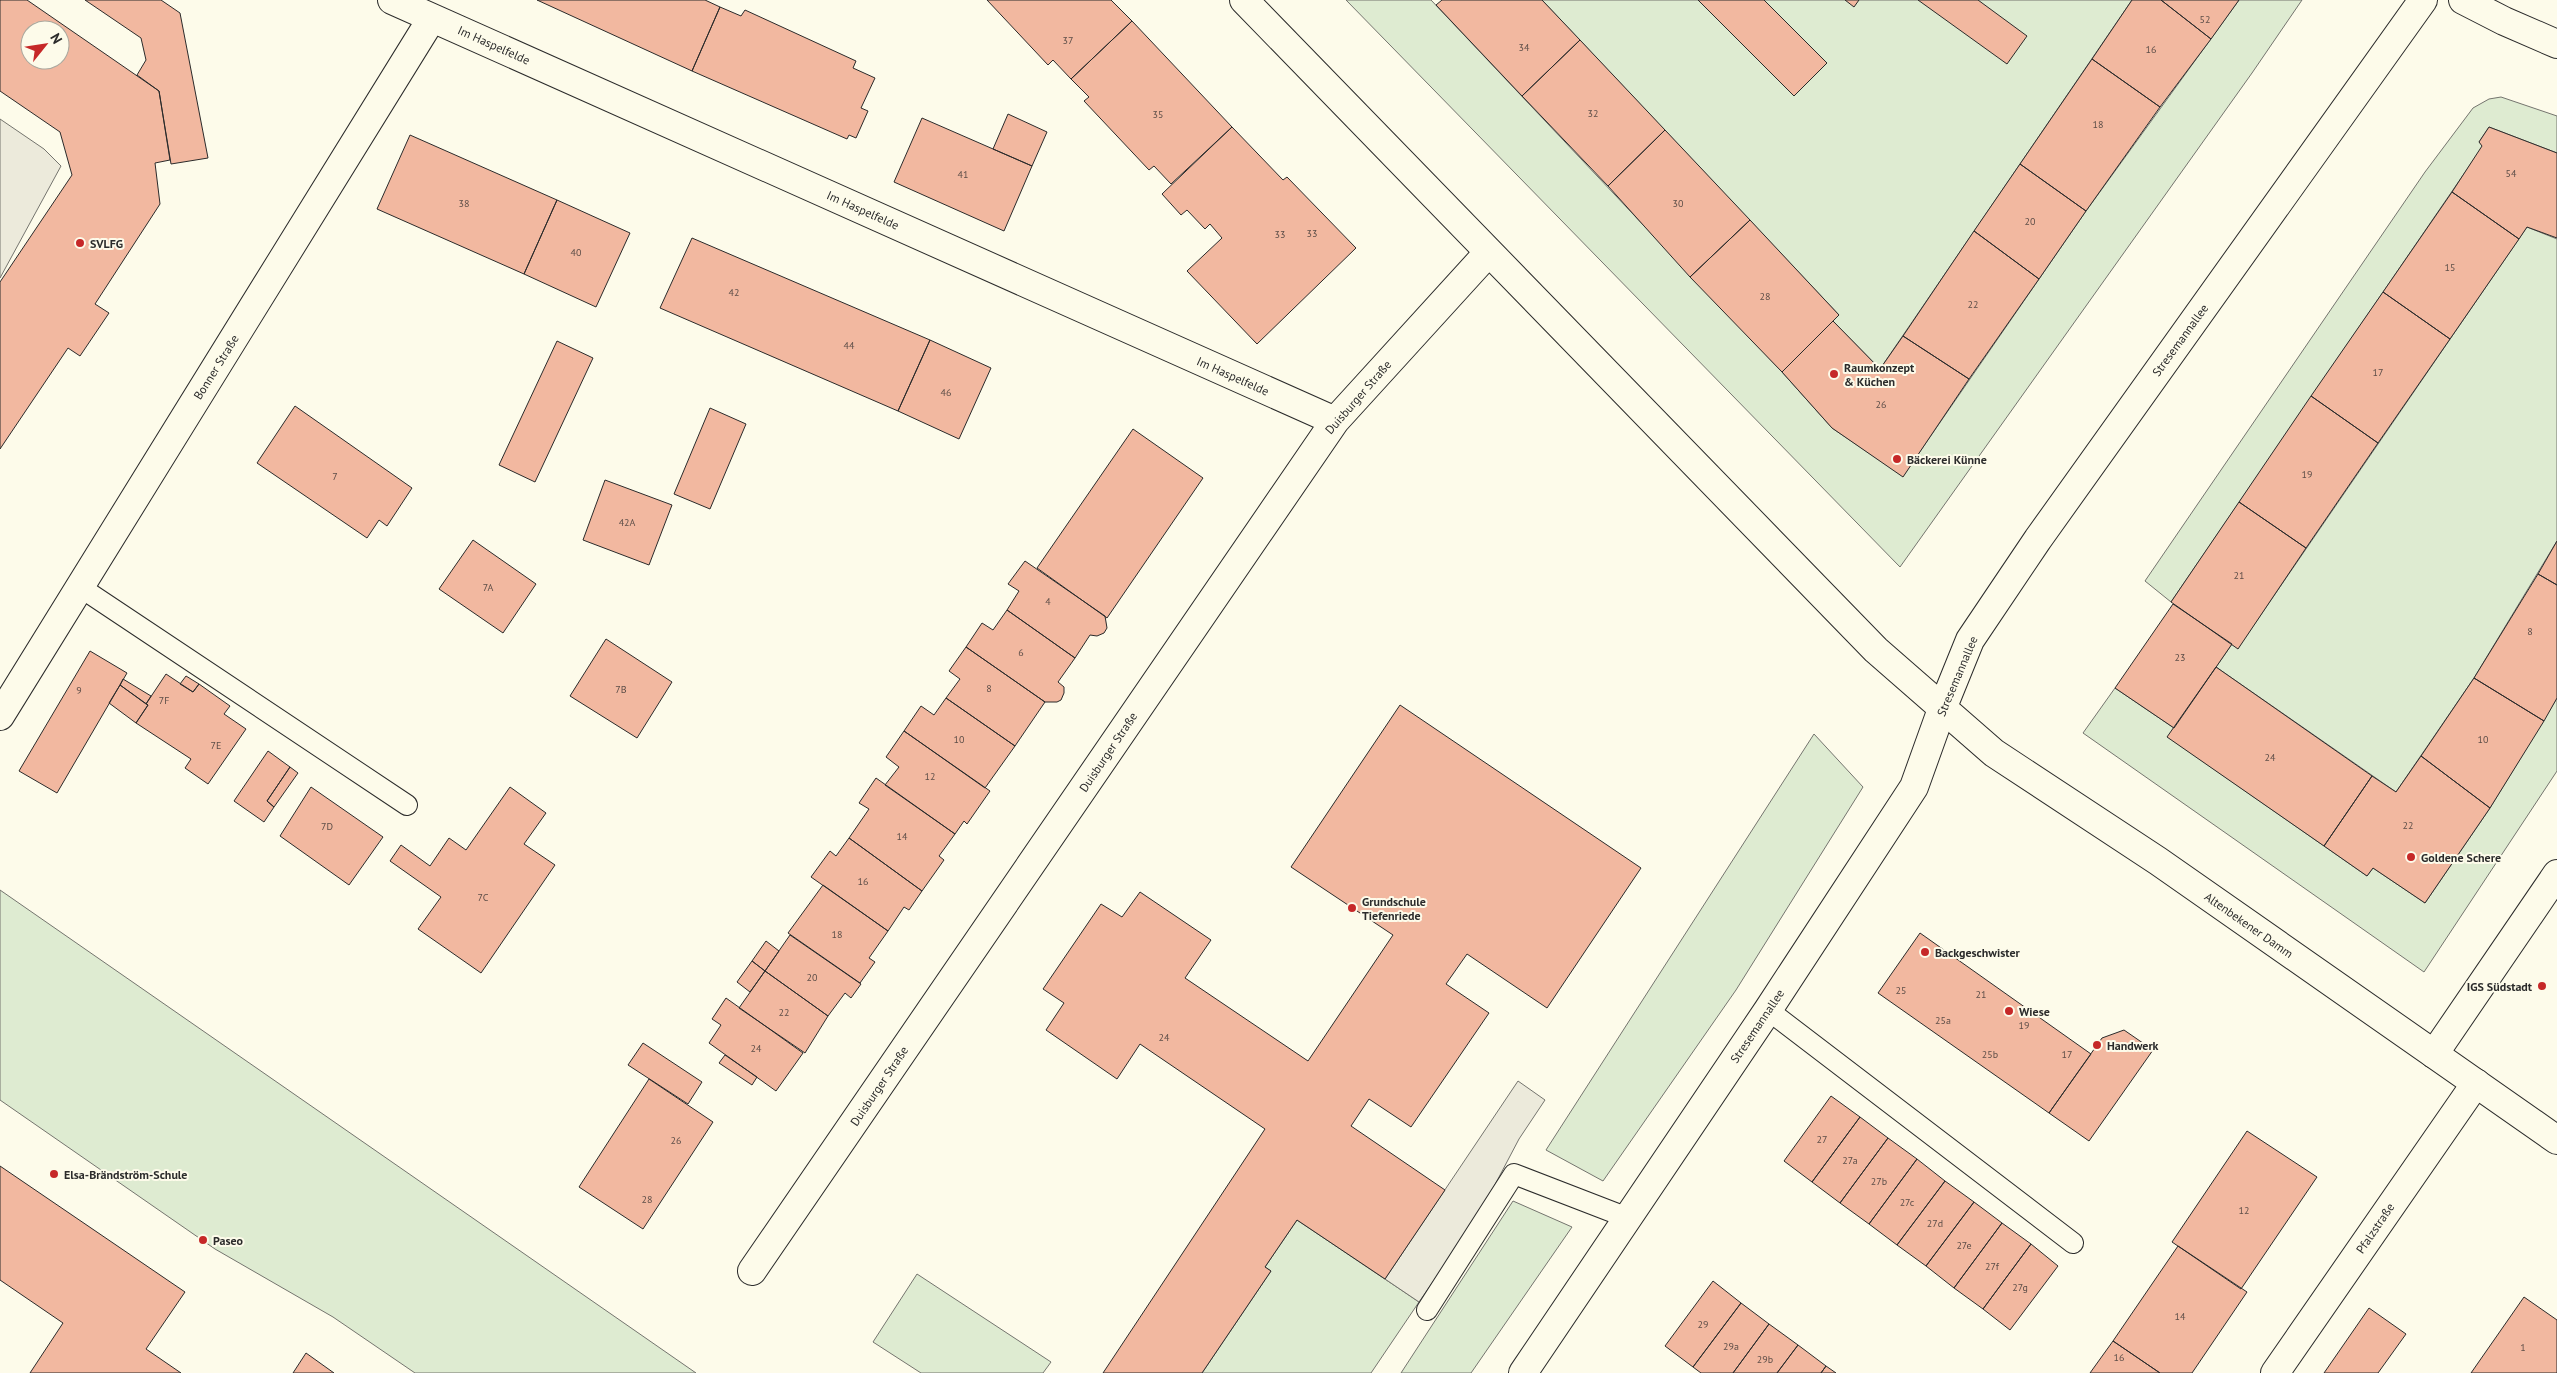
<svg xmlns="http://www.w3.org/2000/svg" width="2557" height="1373" viewBox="0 0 2557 1373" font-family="'PT Sans',sans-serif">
<rect width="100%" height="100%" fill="#fdfbea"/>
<path fill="#deebd1" stroke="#74746e" d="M 1346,0 L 1431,0 L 1782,372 L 1832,428 L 1903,476 L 2086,211 L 2239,0 L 2302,0 L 2252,73 L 1900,567 Z
M 1542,0 L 2132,0 L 1880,369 L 1833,321 L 1839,315 Z
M 2501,97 L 2557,116 L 2557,153 L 2489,127 L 2479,142 L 2483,146 L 2171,602 L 2145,581 L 2425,172 L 2473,108 L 2489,99 Z
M 2527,227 L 2557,239 L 2557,541 L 2474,678 L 2396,792 L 2216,667 L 2232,644 L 2238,648 Z
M 2115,688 L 2174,728 L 2168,737 L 2367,876 L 2373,868 L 2425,903 L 2490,808 L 2557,698 L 2557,771 L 2424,972 L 2083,733 Z
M 1814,734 L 1863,787 L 1736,990 L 1603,1181 L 1546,1150 Z
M 0,890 L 696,1373 L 415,1373 L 333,1317 L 215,1249 L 0,1100 Z
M 1513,1201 L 1572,1227 L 1471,1373 L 1401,1373 Z
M 1297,1220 L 1419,1302 L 1371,1373 L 1202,1373 L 1271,1271 L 1265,1267 Z
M 917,1274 L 1051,1362 L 1043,1373 L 921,1373 L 873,1342 Z"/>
<path fill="#eceadb" stroke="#74746e" d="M 0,119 L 44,149 L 61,166 L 0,278 Z
M 1518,1081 L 1545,1100 L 1519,1139 L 1479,1215 L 1419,1302 L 1385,1279 Z"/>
<path fill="#f2b8a0" stroke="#2b2b2b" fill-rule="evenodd" d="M 0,0 L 27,0 L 159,91 L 170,160 L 155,163 L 160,204 L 95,304 L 109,313 L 80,356 L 68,348 L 0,449 L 0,282 L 72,175 L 60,132 L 0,91 ZM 30,30 L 60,30 L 60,60 L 30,60 Z
M 85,0 L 161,0 L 180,13 L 208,158 L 171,164 L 159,91 L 137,75 L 146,60 L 141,38 Z
M 537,0 L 705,0 L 720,7 L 692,71 Z
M 987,0 L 1111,0 L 1132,21 L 1071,79 L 1053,60 L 1048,65 Z
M 1442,0 L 1542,0 L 1580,40 L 1522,96 L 1436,5 Z
M 1698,0 L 1764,0 L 1827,63 L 1794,96 Z
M 1845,0 L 1859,0 L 1854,7 Z
M 1918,0 L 1978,0 L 2027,36 L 2007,64 Z
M 2132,0 L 2161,0 L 2211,39 L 2160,107 L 2092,59 Z
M 2161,0 L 2239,0 L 2211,39 Z
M 720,7 L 741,16 L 745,10 L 856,61 L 853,68 L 875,78 L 861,108 L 868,111 L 856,138 L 849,135 L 847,139 L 692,71 Z
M 1132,21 L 1232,127 L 1171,184 L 1154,166 L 1149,170 L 1084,101 L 1089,97 L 1071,79 Z
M 1580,40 L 1665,130 L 1608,186 L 1522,96 Z
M 2092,59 L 2160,107 L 2086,211 L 2020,164 Z
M 1008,114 L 1047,132 L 1032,166 L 993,149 Z
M 922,118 L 1032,166 L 1004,231 L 894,182 Z
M 1232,127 L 1283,180 L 1287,177 L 1356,248 L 1257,344 L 1187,271 L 1222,238 L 1210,224 L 1205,229 L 1187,210 L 1181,215 L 1162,194 Z
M 2489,127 L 2557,153 L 2557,238 L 2527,227 L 2519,239 L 2452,192 L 2482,146 L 2479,142 Z
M 1665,130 L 1750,220 L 1690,277 L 1608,186 Z
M 410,135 L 557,200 L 524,274 L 377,209 Z
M 2020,164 L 2086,211 L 2039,279 L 1974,231 Z
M 2452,192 L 2519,239 L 2450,339 L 2383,292 Z
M 557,200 L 630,233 L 596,307 L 524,274 Z
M 1750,220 L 1839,315 L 1782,372 L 1690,277 Z
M 1974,231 L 2039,279 L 1969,379 L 1903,336 Z
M 692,238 L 930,340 L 898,411 L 660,308 Z
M 2383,292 L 2450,339 L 2378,443 L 2311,396 Z
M 1833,321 L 1880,369 L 1903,336 L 1969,379 L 1903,477 L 1832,428 L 1782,372 Z
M 930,340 L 991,368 L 959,439 L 898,411 Z
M 557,341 L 593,358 L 535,482 L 499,465 Z
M 2311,396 L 2378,443 L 2306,548 L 2239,502 Z
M 295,406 L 412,488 L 387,526 L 379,520 L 367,538 L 257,463 Z
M 710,408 L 746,424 L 710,509 L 674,494 Z
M 1133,429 L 1203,478 L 1107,618 L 1037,568 Z
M 605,480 L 672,505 L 649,565 L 583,540 Z
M 2239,502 L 2306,548 L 2238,649 L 2171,602 Z
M 473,540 L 536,584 L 503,633 L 439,589 Z
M 2557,541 L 2557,585 L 2538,574 Z
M 1025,561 L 1105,616 L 1107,628 L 1104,633 L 1097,636 L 1090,635 L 1075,658 L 1007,610 L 1019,591 L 1008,584 Z
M 2538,574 L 2557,585 L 2557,698 L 2544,721 L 2474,678 Z
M 2173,604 L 2232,644 L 2174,728 L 2115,688 Z
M 1007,610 L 1075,658 L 1058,682 L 1064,687 L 1064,693 L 1061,700 L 1057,702 L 1045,702 L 966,647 L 982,623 L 993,630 Z
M 606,639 L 672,682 L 637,738 L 570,696 Z
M 966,647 L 1045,702 L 1015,746 L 946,698 L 960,679 L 949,671 Z
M 90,651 L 127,673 L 57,793 L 19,771 Z
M 2216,667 L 2372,776 L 2324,846 L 2167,737 Z
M 166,674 L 193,692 L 199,684 L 230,706 L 224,714 L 246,729 L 208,784 L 185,768 L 191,759 L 136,723 L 148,705 L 146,704 Z
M 186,676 L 199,684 L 193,692 L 180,684 Z
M 2474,678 L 2544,721 L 2490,808 L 2421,756 Z
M 123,679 L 151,696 L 146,704 L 120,685 Z
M 120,685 L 148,705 L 136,723 L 109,703 Z
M 946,698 L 1015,746 L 985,788 L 904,731 L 921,706 L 934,715 Z
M 1400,705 L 1641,868 L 1547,1008 L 1467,954 L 1446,984 L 1489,1013 L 1411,1127 L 1369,1099 L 1351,1126 L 1445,1190 L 1385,1279 L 1297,1220 L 1265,1267 L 1271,1271 L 1202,1373 L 1103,1373 L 1265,1129 L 1140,1044 L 1117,1079 L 1046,1030 L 1064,1003 L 1043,989 L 1101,904 L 1122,917 L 1140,892 L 1211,940 L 1185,978 L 1308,1061 L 1393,935 L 1291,867 Z
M 904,731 L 990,791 L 967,824 L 964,821 L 955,834 L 885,785 L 899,767 L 886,757 Z
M 268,751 L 290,767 L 267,801 L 274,807 L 264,822 L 234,801 Z
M 2421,756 L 2490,808 L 2425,903 L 2373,868 L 2367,876 L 2324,846 L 2372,776 L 2396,792 Z
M 290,767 L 298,773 L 274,807 L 267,801 Z
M 876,778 L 955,834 L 939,856 L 944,860 L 922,891 L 849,838 L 869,809 L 859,803 Z
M 311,787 L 383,837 L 349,885 L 280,836 Z
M 510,787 L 546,813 L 524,844 L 555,865 L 481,973 L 418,929 L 441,897 L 390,861 L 401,845 L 430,866 L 449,838 L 466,850 Z
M 849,838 L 922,891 L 909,910 L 904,907 L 888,931 L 811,877 L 830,851 L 836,856 Z
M 823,885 L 888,931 L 869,958 L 875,962 L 860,983 L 788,933 Z
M 1920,933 L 2091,1054 L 2049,1113 L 1878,993 Z
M 790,935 L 861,984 L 851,998 L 845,993 L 828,1016 L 765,971 Z
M 766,941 L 779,951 L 765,971 L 752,961 Z
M 752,961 L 765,971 L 750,992 L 737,982 Z
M 765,971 L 828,1016 L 805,1053 L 739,1008 Z
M 726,998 L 803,1053 L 776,1091 L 709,1043 L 721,1025 L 712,1019 Z
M 2124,1030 L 2153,1050 L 2089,1141 L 2049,1113 L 2102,1038 Z
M 643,1043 L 702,1082 L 688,1104 L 628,1065 Z
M 725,1055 L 757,1077 L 752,1085 L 719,1063 Z
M 649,1079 L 713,1122 L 643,1229 L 579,1187 Z
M 1831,1096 L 1860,1117 L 1812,1182 L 1784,1161 Z
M 1860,1117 L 1888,1138 L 1840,1203 L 1812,1182 Z
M 2247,1131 L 2317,1177 L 2241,1289 L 2172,1242 Z
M 1888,1138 L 1917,1159 L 1869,1224 L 1840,1203 Z
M 1917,1159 L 1945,1181 L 1897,1245 L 1869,1224 Z
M 0,1166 L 185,1292 L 146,1349 L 181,1373 L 30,1373 L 63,1323 L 0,1280 Z
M 1945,1181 L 1974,1202 L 1926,1266 L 1897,1245 Z
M 1974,1202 L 2002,1223 L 1954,1288 L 1926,1266 Z
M 2002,1223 L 2031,1244 L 1983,1309 L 1954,1288 Z
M 2031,1244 L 2058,1266 L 2010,1330 L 1983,1309 Z
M 2178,1246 L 2247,1292 L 2192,1373 L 2160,1373 L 2113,1341 Z
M 1713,1281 L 1741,1303 L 1693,1367 L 1665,1346 Z
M 2524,1297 L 2557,1320 L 2557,1373 L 2471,1373 Z
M 1741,1303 L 1769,1324 L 1733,1373 L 1701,1373 L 1693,1367 Z
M 2369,1308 L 2406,1334 L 2378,1373 L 2324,1373 Z
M 1769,1324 L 1798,1345 L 1777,1373 L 1733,1373 Z
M 2113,1341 L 2160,1373 L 2090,1373 Z
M 1798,1345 L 1826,1366 L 1821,1373 L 1777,1373 Z
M 306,1353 L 334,1373 L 293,1373 Z
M 1826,1366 L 1836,1373 L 1821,1373 Z"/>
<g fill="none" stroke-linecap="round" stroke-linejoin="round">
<defs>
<path id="lane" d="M 80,587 L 407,805
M 1768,1010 L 2073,1243
M 1427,1310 L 1514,1174 L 1628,1218"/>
<path id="street" d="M 392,0 L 1335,421
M 2463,0 L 2504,21 L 2557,44
M 0,716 L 432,18
M 2434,1054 L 2557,874
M 752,1271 L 1335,421 L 1488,253
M 1523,1373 L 1768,1010 L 1914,787 L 1942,709
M 2275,1373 L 2476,1083"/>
<path id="secondary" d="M 1244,0 L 1876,650 L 1994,753 L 2158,861 L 2557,1140
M 1942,709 L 1970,640 L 2038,539 L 2423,0"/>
</defs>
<use href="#lane" stroke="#2b2b2b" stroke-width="22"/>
<use href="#street" stroke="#2b2b2b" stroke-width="30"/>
<use href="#secondary" stroke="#2b2b2b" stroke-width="30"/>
<use href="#lane" stroke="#fdfbea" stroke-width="20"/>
<use href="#street" stroke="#fdfbea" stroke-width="28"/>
<use href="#secondary" stroke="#fdfbea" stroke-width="28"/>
</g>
<g fill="#c62828" stroke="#fdfbea" stroke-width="2">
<circle cx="80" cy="243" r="5"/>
<circle cx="1834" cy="374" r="5"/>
<circle cx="1897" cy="459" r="5"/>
<circle cx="2411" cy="857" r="5"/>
<circle cx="1352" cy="908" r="5"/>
<circle cx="1925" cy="952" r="5"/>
<circle cx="2542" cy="986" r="5"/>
<circle cx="2009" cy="1011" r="5"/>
<circle cx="2097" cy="1045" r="5"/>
<circle cx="54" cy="1174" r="5"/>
<circle cx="203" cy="1240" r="5"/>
</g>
<g text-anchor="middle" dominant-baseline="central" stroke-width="4" stroke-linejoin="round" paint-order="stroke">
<g font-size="10" fill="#5d4e48">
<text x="2205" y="19">52</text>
<text x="1068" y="40">37</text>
<text x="1524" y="47">34</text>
<text x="2151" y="49">16</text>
<text x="1593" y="113">32</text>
<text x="1158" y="114">35</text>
<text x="2098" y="124">18</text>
<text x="2511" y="173">54</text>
<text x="963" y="174">41</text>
<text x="464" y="203">38</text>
<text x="1678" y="203">30</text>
<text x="2030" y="221">20</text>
<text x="1312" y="233">33</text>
<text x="1280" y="234">33</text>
<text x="576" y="252">40</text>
<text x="2450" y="267">15</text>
<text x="734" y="292">42</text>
<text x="1765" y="296">28</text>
<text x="1973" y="304">22</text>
<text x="849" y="345">44</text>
<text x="2378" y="372">17</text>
<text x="946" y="392">46</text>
<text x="1881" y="404">26</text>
<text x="2307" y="474">19</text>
<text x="335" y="476">7</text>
<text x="627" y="522">42A</text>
<text x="2239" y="575">21</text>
<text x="488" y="587">7A</text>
<text x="1048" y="601">4</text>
<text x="2530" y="631">8</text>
<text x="1021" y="652">6</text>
<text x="2180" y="657">23</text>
<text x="989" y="688">8</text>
<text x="621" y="689">7B</text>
<text x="79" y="690">9</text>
<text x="164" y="700">7F</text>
<text x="959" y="739">10</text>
<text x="2483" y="739">10</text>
<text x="216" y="745">7E</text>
<text x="2270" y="757">24</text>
<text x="930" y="776">12</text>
<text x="2408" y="825">22</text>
<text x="327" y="826">7D</text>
<text x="902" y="836">14</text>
<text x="863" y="881">16</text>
<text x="483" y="897">7C</text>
<text x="837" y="934">18</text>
<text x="812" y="977">20</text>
<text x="1901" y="990">25</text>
<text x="1981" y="994">21</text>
<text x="784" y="1012">22</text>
<text x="1943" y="1020">25a</text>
<text x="2024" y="1025">19</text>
<text x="1164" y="1037">24</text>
<text x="756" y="1048">24</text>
<text x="1990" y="1054">25b</text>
<text x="2067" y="1054">17</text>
<text x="1822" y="1139">27</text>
<text x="676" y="1140">26</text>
<text x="1850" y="1160">27a</text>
<text x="1879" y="1181">27b</text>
<text x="647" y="1199">28</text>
<text x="1907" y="1202">27c</text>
<text x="2244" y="1210">12</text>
<text x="1935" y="1223">27d</text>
<text x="1964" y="1245">27e</text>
<text x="1992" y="1266">27f</text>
<text x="2020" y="1287">27g</text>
<text x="2180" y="1316">14</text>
<text x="1703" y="1324">29</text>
<text x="1731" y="1346">29a</text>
<text x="2523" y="1347">1</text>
<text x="2119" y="1357">16</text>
<text x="1765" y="1359">29b</text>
</g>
<g font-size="12" fill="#2b2b2b" stroke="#fdfbea">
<text transform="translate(494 45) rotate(24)">Im Haspelfelde</text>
<text transform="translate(863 210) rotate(24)">Im Haspelfelde</text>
<text transform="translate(2180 340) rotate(-54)">Stresemannallee</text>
<text transform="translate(216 367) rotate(-58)">Bonner Straße</text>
<text transform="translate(1233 376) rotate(24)">Im Haspelfelde</text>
<text transform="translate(1358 397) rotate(-49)">Duisburger Straße</text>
<text transform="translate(1957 676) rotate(-67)">Stresemannallee</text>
<text transform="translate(1108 752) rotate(-56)">Duisburger Straße</text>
<text transform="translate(2249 925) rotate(35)">Altenbekener Damm</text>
<text transform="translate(1757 1026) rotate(-56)">Stresemannallee</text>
<text transform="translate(879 1086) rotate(-56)">Duisburger Straße</text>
<text transform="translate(2375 1228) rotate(-56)">Pfalzstraße</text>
</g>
<g font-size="12" font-weight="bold" fill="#2b2b2b" stroke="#fdfbea" text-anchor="start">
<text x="90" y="243">SVLFG</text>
<text x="1844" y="367">Raumkonzept<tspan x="1844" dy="14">&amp; Küchen</tspan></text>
<text x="1907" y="459">Bäckerei Künne</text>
<text x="2421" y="857">Goldene Schere</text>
<text x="1362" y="901">Grundschule<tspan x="1362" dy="14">Tiefenriede</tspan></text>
<text x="1935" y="952">Backgeschwister</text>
<text x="2532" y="986" text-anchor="end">IGS Südstadt</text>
<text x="2019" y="1011">Wiese</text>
<text x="2107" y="1045">Handwerk</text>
<text x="64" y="1174">Elsa-Brändström-Schule</text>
<text x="213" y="1240">Paseo</text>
</g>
</g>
<g transform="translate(45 45) rotate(60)"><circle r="24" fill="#fdfbea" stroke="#a9a89e"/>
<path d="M0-4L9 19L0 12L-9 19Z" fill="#c62828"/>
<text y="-8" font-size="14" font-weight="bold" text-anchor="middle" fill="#2b2b2b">N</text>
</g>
</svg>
